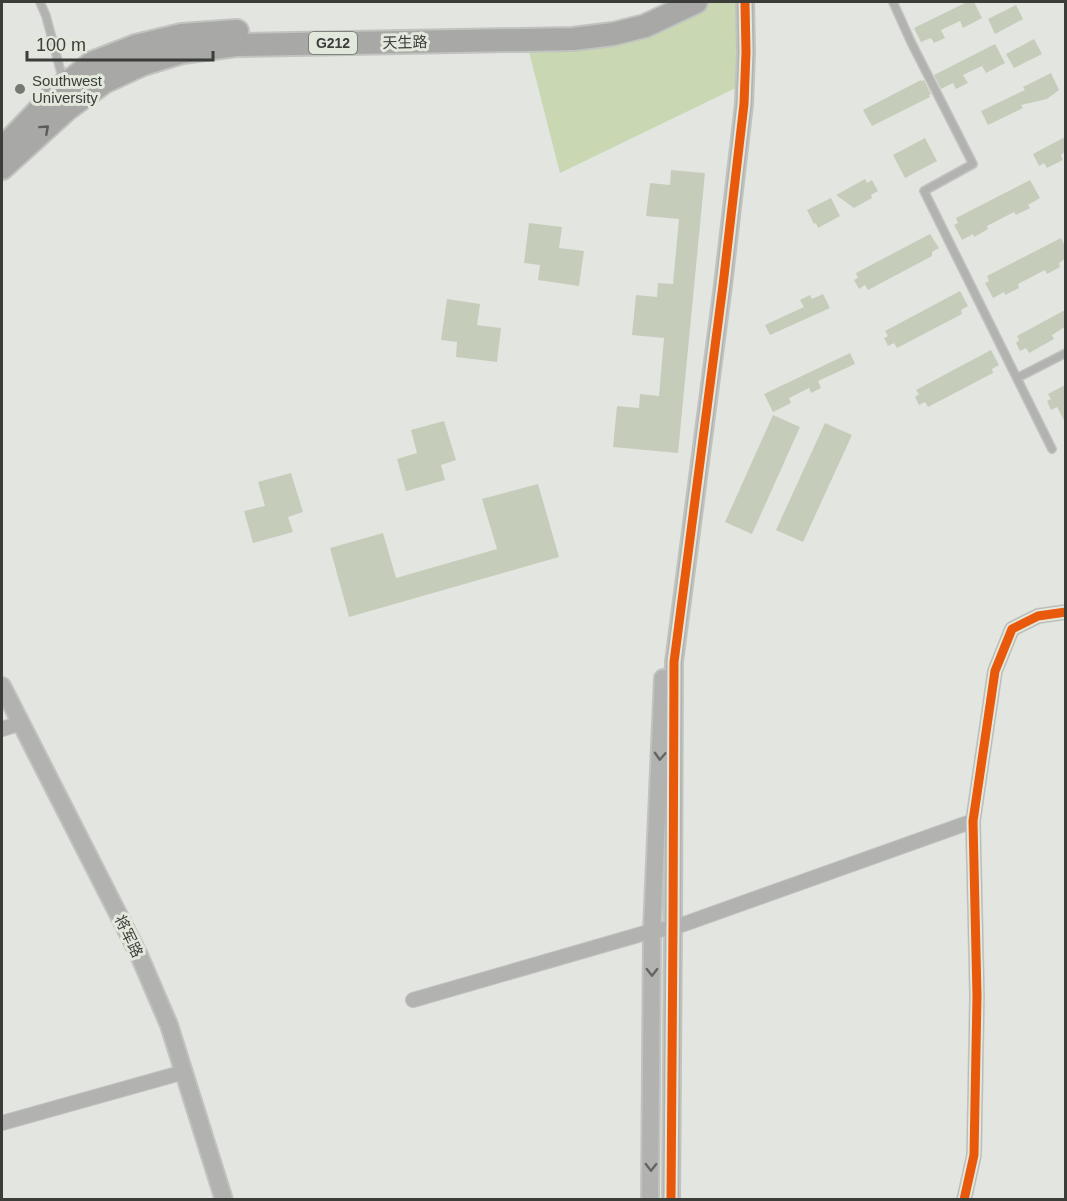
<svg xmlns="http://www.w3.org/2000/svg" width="1067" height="1201" viewBox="0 0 1067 1201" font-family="Arial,'Noto Sans SC',sans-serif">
<rect width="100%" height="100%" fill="#e3e5e0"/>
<path fill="#c9d8b3" d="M 696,2 L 745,2 L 744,84 L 560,173 L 526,40 L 573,39 Z"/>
<path fill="#c5cdba" d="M 967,2 L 974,2 L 982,18 L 963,28 L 960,21 L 941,30 L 945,38 L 934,43 L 931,38 L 921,42 L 914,28 Z
M 1016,5 L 1023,19 L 995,34 L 988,19 Z
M 1034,39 L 1042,54 L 1014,68 L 1006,54 Z
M 995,44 L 1005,63 L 986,73 L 982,66 L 963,75 L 968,83 L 956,89 L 953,83 L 941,89 L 934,75 Z
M 1051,73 L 1059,90 L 1047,99 L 1021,105 L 1023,108 L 988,125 L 981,111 L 1025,90 L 1023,87 Z
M 921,80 L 921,81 L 924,80 L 931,94 L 929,95 L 930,97 L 872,126 L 863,110 Z
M 1065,137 L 1065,152 L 1061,155 L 1063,160 L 1047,168 L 1044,163 L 1039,166 L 1033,154 Z
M 925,138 L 937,161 L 905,178 L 893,155 Z
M 671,170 L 705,173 L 678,453 L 613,447 L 617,406 L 639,408 L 640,394 L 659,396 L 664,338 L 632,335 L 636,295 L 657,297 L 658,283 L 673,284 L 679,219 L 646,216 L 650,183 L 670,185 Z
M 865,179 L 867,183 L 872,180 L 878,191 L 871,195 L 872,198 L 854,208 L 836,195 Z
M 1030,180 L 1040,198 L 1028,205 L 1030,208 L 1016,215 L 1014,212 L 987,226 L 988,229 L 974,237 L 973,234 L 962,240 L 954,225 L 958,223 L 956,218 Z
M 831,198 L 840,216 L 818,228 L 816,223 L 814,224 L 807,210 Z
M 529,223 L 562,227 L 559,248 L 584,251 L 579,286 L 538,280 L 540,265 L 524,263 Z
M 930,234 L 939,248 L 932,252 L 932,256 L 868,290 L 865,285 L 859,289 L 854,280 L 858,278 L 856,273 Z
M 1061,238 L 1065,246 L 1065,259 L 1059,263 L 1060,267 L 1047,274 L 1045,270 L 1018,284 L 1019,288 L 1005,295 L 1004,292 L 993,298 L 985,283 L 989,281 L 987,276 Z
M 960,291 L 968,306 L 961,310 L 962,314 L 897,348 L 894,343 L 888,346 L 884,338 L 888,336 L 885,331 Z
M 823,294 L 830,308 L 770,335 L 765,325 L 804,307 L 800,300 L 810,295 L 812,299 Z
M 447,299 L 480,304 L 477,325 L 501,328 L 497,362 L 456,357 L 457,342 L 441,340 Z
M 1065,310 L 1065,327 L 1052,335 L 1054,339 L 1029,353 L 1026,348 L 1020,351 L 1016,343 L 1019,340 L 1017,336 Z
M 991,350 L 999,365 L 992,369 L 993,373 L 928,407 L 925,402 L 919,405 L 915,397 L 919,394 L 916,390 Z
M 850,353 L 855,364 L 818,381 L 821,388 L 811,393 L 809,388 L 789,398 L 791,403 L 773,412 L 764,394 Z
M 1065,385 L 1065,422 L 1057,407 L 1051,410 L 1047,401 L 1051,399 L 1048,394 Z
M 773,415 L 800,427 L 752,534 L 725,522 Z
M 444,421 L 456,460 L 441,465 L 445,480 L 406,491 L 397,459 L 417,453 L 411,430 Z
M 825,423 L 852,435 L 803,542 L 776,530 Z
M 291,473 L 303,512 L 288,517 L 293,532 L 253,543 L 244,511 L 265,506 L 258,482 Z
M 538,484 L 559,557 L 349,617 L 330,548 L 383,533 L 396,578 L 497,549 L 482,499 Z"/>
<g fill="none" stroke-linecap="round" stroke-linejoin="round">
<defs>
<path id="service" d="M 40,2 L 46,16 L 63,80
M 893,2 L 911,42 L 973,164 L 924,191 L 1052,449
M 1017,378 L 1066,353"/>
<path id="minor" d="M 2,729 L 21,723
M 413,1000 L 652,931 L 673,928 L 973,821
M 2,1123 L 184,1072
M 964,1200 L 974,1155 L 977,996 L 973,821 L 995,671 L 1012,629 L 1038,616 L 1066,612"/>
<path id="tertiary" d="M 2,686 L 139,955 L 169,1025 L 224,1200
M 650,1200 L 652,931 L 663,678
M 671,1200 L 673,928 L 674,662 L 723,285 L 744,104 L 746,52 L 745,2"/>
<path id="trunk" d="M 2,149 L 64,84 L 75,77 L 92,63 L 136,46 L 182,35 L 237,31
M 2,168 L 67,109 L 104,82 L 143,64 L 182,52 L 236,45 L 573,39 L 613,34 L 645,26 L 696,2"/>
</defs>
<use href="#service" stroke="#c1c3bf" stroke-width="10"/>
<use href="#minor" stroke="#c1c3bf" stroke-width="16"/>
<use href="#tertiary" stroke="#c1c3bf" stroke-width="20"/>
<use href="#trunk" stroke="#c1c3bf" stroke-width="26"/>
<use href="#service" stroke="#b2b2b0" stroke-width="7"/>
<use href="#minor" stroke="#b2b2b0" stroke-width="14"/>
<use href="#tertiary" stroke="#b2b2b0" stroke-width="16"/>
<use href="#trunk" stroke="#a8a8a6" stroke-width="22"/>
<defs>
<path id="cycleway" d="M 671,1200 L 673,928 L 674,662 L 723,285 L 744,104 L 746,52 L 745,2
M 964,1200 L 974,1155 L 977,996 L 973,821 L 995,671 L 1012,629 L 1038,616 L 1066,612"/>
</defs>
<use href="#cycleway" stroke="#e3e8dd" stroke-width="13"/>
<use href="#cycleway" stroke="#e8590c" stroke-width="9"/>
</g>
<defs><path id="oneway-chevron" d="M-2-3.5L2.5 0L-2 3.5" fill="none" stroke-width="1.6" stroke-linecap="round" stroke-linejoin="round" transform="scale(1.5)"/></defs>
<use stroke="#5c5d5a" href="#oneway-chevron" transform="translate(45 129) rotate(-42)"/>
<g stroke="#656663">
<use href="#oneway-chevron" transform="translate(660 756) rotate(93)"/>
<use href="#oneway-chevron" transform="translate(652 972) rotate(90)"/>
<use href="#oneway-chevron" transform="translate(651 1167) rotate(90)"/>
</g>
<circle fill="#767873" stroke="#e3e8dd" stroke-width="2" cx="20" cy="89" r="6"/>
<g text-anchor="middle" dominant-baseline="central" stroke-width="6" stroke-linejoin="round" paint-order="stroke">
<rect fill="#e3e8dd" stroke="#6d706a" stroke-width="1.5" x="309" y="32" width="48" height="22" rx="4.5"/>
<g font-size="14" font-weight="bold" fill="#3b3d39">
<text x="333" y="43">G212</text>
</g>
<g font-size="15" fill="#3b3d39" stroke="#e3e8dd">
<text transform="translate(405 42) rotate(-1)">天生路</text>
<text transform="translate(129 936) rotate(64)">将军路</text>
</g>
<g font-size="15" fill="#3b3d39" stroke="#e3e8dd" text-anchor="start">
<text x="32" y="80">Southwest<tspan x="32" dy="17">University</tspan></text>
</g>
</g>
<rect width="1067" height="1201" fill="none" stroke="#3b3d39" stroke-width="6"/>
<path d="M27 51v9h186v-9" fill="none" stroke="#3b3d39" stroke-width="3"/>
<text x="36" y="51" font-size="18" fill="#3b3d39" stroke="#e3e8dd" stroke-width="4.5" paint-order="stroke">100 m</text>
</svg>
